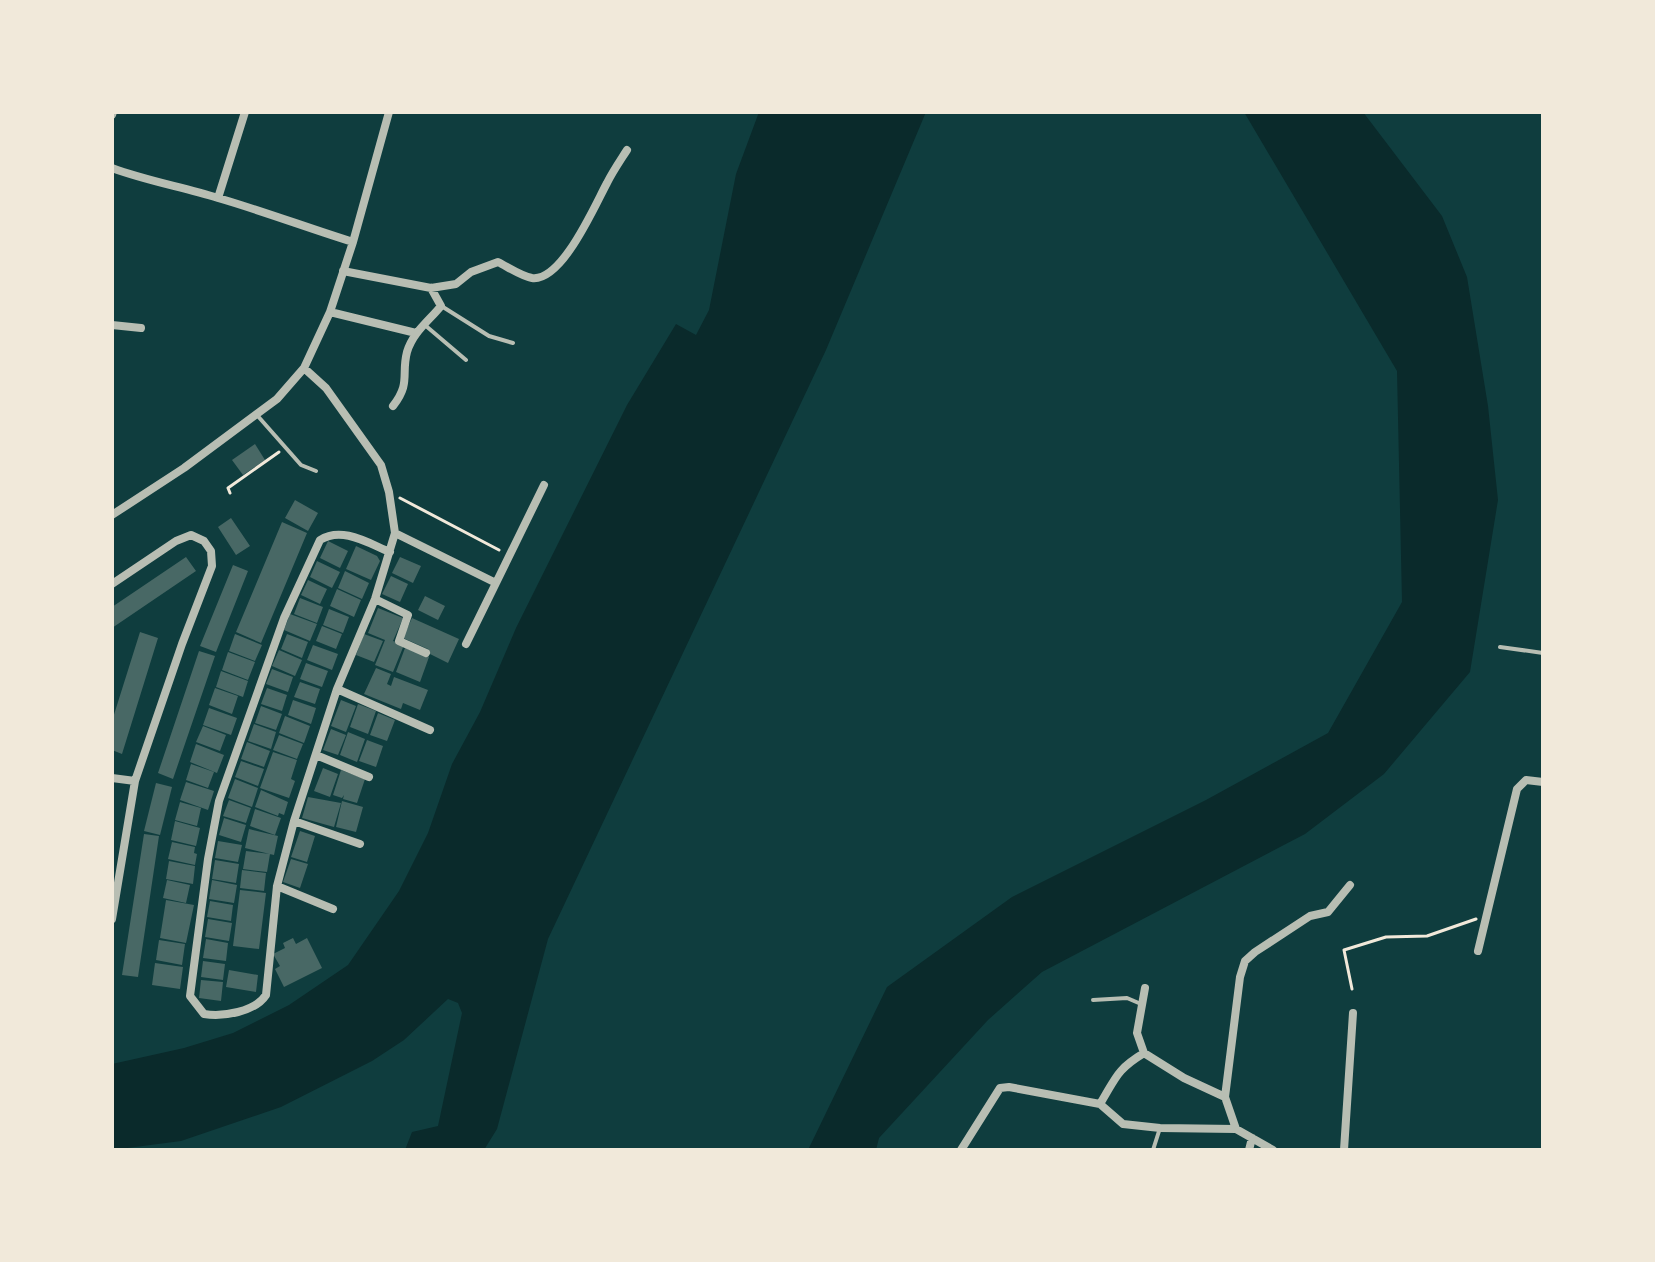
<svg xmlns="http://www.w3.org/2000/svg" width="1655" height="1262" viewBox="0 0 1655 1262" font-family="'PT Sans Narrow',sans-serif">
<rect width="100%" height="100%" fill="#0f3d3e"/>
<path fill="#0a2a2b" d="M 759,112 L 926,112 L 826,350 L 548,939 L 497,1129 L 484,1150 L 405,1150 L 412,1132 L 438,1126 L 462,1013 L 458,1003 L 448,999 L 404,1040 L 372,1061 L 281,1107 L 181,1141 L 112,1150 L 112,1064 L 184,1048 L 233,1033 L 289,1005 L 348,965 L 399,891 L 428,833 L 452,764 L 480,712 L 516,628 L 627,405 L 676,324 L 696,335 L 709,310 L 736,174 Z
M 1244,112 L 1363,112 L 1442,216 L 1467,277 L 1488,406 L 1498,500 L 1470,672 L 1384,774 L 1305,834 L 1042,972 L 988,1020 L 879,1138 L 876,1150 L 808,1150 L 887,987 L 1012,897 L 1206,800 L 1328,733 L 1402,602 L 1397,371 Z"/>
<path fill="#486865" d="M 255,444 L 265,460 L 243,475 L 232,460 Z
M 295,500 L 318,513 L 308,531 L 285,518 Z
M 231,518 L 250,546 L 236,555 L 218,527 Z
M 282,522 L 307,533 L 261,643 L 236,632 Z
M 328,541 L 348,551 L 340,568 L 320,558 Z
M 356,546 L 377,556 L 380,561 L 371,580 L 346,569 Z
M 186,557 L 196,571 L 112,628 L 112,607 Z
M 400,557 L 421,566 L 413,583 L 392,573 Z
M 317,561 L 340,572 L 332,588 L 310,577 Z
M 233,565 L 248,571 L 216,652 L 200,646 Z
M 345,571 L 369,583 L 362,599 L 338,588 Z
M 391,576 L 408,584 L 400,602 L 382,594 Z
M 308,580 L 327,589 L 320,604 L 301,595 Z
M 337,589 L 361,600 L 354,617 L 330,606 Z
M 425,596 L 445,606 L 438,620 L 418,610 Z
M 300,598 L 323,607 L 317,623 L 294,614 Z
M 378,608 L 403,618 L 393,641 L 404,645 L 393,672 L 375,665 L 385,640 L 368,633 Z
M 329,609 L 349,617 L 343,633 L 323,625 Z
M 290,614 L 317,624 L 310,641 L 284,630 Z
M 412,618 L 459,639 L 448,663 L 426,652 L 428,649 L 403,638 Z
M 322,626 L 342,634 L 336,649 L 316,641 Z
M 140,632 L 158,638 L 122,754 L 112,750 L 112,721 Z
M 235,634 L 262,645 L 255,661 L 229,651 Z
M 287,634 L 308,642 L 302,658 L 281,649 Z
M 364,634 L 383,641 L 374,662 L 356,655 Z
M 313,645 L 338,654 L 332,670 L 307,660 Z
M 405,648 L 429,657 L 420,682 L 396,672 Z
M 279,650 L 302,660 L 295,676 L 272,666 Z
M 199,651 L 215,656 L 173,779 L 158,773 Z
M 228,652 L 255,662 L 248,680 L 222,670 Z
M 306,663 L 328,671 L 322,687 L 300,679 Z
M 376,668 L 391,674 L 387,684 L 391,686 L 394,677 L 428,690 L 420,710 L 403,703 L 401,709 L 364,694 Z
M 272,669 L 293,677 L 288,692 L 266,684 Z
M 221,671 L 248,681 L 243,697 L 216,687 Z
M 300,682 L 320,689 L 315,704 L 294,697 Z
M 215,688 L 238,696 L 232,714 L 209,705 Z
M 267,688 L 287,695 L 282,711 L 261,704 Z
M 293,700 L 316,708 L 311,724 L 288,715 Z
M 341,700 L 356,706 L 346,732 L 331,726 Z
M 358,704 L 376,711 L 368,734 L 350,727 Z
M 261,706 L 282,714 L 276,730 L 255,723 Z
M 209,708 L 237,718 L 231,735 L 203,725 Z
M 378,713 L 395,720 L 387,741 L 370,735 Z
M 285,716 L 310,726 L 304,743 L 279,733 Z
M 254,724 L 276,732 L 271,749 L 248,741 Z
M 203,726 L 226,735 L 220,751 L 196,742 Z
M 331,729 L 346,735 L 338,755 L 323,750 Z
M 348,732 L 365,739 L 357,762 L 340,755 Z
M 279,735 L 303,744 L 297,759 L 273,750 Z
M 367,740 L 383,746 L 376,767 L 359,761 Z
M 247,742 L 270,751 L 264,767 L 241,759 Z
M 196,744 L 224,755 L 217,773 L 190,762 Z
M 273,752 L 297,760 L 291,779 L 295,781 L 289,798 L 260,788 Z
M 241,761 L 264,769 L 258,786 L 235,777 Z
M 191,764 L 214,772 L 208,788 L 186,780 Z
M 323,768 L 338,774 L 330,797 L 314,791 Z
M 341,770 L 365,779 L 357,803 L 343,799 L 344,795 L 342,798 L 333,795 Z
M 235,779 L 258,788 L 252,807 L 228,798 Z
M 186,782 L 214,791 L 208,810 L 180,800 Z
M 156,783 L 172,787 L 160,835 L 144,831 Z
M 261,790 L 288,802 L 284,815 L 279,813 L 278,816 L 255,807 Z
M 308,797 L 341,803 L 334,827 L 302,818 Z
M 229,800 L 251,808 L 246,823 L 223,816 Z
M 342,801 L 363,807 L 356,832 L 336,827 Z
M 180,802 L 201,808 L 197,826 L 175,820 Z
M 255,809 L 281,818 L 275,835 L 250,826 Z
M 224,818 L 246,825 L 241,842 L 219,835 Z
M 175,821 L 200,828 L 196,846 L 171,840 Z
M 249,829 L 278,836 L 274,855 L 245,848 Z
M 300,831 L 315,836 L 307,862 L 291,857 Z
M 144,834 L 159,836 L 138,977 L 122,975 Z
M 218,841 L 242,845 L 238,862 L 215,858 Z
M 172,842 L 195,847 L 194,853 L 197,854 L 195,865 L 168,859 Z
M 246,851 L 270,854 L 267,872 L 243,869 Z
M 291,859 L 308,864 L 300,888 L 283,882 Z
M 215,860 L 239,864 L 236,883 L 212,879 Z
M 169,861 L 195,866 L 193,884 L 166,879 Z
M 242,870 L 266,873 L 264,891 L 240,888 Z
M 167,880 L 190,885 L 186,903 L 163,898 Z
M 212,880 L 237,885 L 234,903 L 209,899 Z
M 240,890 L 266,893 L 259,949 L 233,946 Z
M 166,900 L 194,905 L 186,943 L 160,938 Z
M 210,901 L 233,905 L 231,921 L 207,917 Z
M 208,919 L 232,923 L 229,941 L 205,937 Z
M 293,938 L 296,944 L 307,938 L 322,968 L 284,987 L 275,969 L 280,966 L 273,954 L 285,948 L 283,943 Z
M 206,939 L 228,943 L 226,961 L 203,958 Z
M 159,940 L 185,944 L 182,965 L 156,960 Z
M 203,961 L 225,964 L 223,980 L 201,977 Z
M 155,963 L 183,967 L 180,989 L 152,985 Z
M 229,970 L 258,975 L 256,992 L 226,987 Z
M 201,980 L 223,982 L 221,1001 L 199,998 Z"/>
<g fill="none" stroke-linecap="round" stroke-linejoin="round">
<path stroke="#f1e9da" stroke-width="3" d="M 230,493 L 228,488 L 279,452
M 400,498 L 499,550
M 1352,989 L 1344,950 L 1386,937 L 1427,936 L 1476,919"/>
<path stroke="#b8beb3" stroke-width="4" d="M 443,307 L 489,336 L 513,343
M 426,326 L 466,360
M 256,414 L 301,465 L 316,471
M 1500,647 L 1543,653
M 1093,1000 L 1127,998 L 1141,1004
M 1153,1150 L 1160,1128"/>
<path stroke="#b8beb3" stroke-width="8" d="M 112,115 L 113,112
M 112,168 C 147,181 183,187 218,198 C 263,211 308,228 353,242
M 218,198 L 245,112
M 343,271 L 431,288 L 456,284 L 471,272 L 498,262 C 508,267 521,276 532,278 C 562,282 595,205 607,183 C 613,171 620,161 627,150
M 330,312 L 416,333
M 112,325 L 141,328
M 304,368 L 326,388 L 381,465 L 389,492 L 395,533 L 375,599 L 337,689 L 294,821 L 277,886 L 266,995 C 255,1012 223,1017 204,1014 L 190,996 L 208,859 L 219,801 L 284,618 L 320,540 C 342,526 368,543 390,552
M 393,406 C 411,383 401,375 407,352 C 413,332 429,321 441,306 L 431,288
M 112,515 L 184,468 L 277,399 L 304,368 L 330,312 L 353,242 L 389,112
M 395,533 L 496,583 L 466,644
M 496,583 L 544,485
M 112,584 L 176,541 L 191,535 L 204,541 L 211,551 L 212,566 L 182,644 L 135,781 L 112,919
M 375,599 L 408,615 L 399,641 L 426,653
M 337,689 L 430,730
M 316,755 L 369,777
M 112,778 L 135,781
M 294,821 L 360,844
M 277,886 L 333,909
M 1478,951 L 1517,789 L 1526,780 L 1543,782
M 1144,1053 L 1137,1033 L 1145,988
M 1225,1097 L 1184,1078 L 1144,1053 C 1116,1070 1116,1078 1100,1104 L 1123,1124 L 1160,1128 L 1236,1129
M 961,1150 L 1000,1088 L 1009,1087 L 1100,1104
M 1249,1150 L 1252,1138
M 1273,1150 L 1236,1129 L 1225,1097 L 1240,977 L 1245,961 L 1255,952 L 1310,916 L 1328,912 L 1350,885
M 1344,1150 L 1353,1013"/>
</g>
<rect width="1655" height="1262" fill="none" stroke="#f1e9da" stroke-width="228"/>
</svg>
